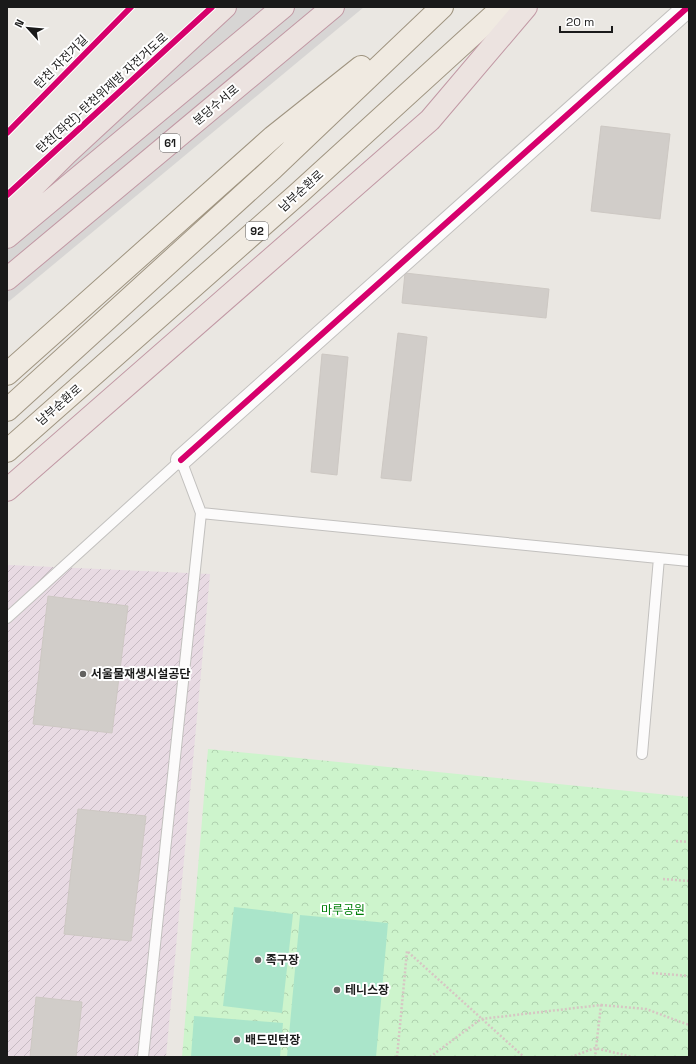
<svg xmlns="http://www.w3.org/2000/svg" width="696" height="1064" viewBox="0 0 696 1064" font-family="'Space Grotesk','Noto Sans KR',sans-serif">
<defs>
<pattern id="industrial-furrows" width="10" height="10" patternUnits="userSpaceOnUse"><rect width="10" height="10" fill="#e8dae3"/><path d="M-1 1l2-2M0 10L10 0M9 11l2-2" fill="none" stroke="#c6bac2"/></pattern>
<pattern id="park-crowns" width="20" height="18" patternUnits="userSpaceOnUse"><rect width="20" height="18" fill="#cdf4cc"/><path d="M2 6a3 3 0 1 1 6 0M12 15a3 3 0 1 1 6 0" fill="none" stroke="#afd1af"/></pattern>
</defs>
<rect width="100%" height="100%" fill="#eae7e2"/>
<path fill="url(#industrial-furrows)" d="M 9,565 L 210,574 L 166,1057 L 7,1057 L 7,566 Z"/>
<path fill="url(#park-crowns)" d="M 208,749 L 689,797 L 689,1057 L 182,1057 Z"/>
<path fill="#aae5ca" d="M 234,907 L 293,914 L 282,1013 L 223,1006 Z
M 300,915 L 388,923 L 376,1057 L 287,1057 Z
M 194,1016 L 283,1023 L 280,1057 L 191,1057 Z"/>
<path fill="#d7d5d4" d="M 221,7 L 364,7 L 7,303 L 7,205 Z"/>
<path fill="#d1cdc9" stroke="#cdc8c3" d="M 601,126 L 670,134 L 660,219 L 591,211 Z
M 405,273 L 549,289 L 546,318 L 402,303 Z
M 398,333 L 427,337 L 411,481 L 381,478 Z
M 322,354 L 348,357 L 337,475 L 311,472 Z
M 48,596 L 128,606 L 112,733 L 33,724 Z
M 78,809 L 146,816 L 131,941 L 64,934 Z
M 36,997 L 82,1002 L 76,1057 L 30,1057 Z"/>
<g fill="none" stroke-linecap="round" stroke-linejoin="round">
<defs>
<path id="service" d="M 7,618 L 181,460 L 201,513
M 642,754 L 659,558
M 143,1057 L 201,513 L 689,561"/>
<path id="minor" d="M 181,460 L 688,7"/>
<path id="primary" d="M 7,374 L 273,137 L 361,67
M 7,410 L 273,168 L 442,7
M 7,451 L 300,192 L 503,7"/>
<path id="trunk" d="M 7,213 L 66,154 L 225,7
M 7,237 L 283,7
M 7,279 L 333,7
M 7,490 L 430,120 L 526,7"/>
</defs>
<use href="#service" stroke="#c2c0be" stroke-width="12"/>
<use href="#minor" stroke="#c2c0be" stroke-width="22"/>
<use href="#primary" stroke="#9f9480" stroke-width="24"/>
<use href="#trunk" stroke="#c198a4" stroke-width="24"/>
<path stroke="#d6c6c3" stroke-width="2.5" stroke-dasharray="2 2" stroke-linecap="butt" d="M 676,841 L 689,842
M 663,879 L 689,881
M 652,973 L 689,976
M 601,1005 L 646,1009 L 689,1025
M 397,1057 L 407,951 L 524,1057
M 430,1057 L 481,1019 L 601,1005 L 595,1057
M 571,1057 L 595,1048 L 633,1057"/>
<use href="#service" stroke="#fcfbfb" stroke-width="10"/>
<use href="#minor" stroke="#fcfbfb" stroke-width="20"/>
<use href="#primary" stroke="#f0eae1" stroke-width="22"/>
<use href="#trunk" stroke="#ece3e0" stroke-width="22"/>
<defs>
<path id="cycleway" d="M 7,133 L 131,7
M 7,195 L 212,7
M 181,460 L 688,7"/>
</defs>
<use href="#cycleway" stroke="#fff" stroke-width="8"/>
<use href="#cycleway" stroke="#d6006c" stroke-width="6"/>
</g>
<g fill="#636260" stroke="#fff" stroke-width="1.5">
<circle cx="83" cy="674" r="4"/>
<circle cx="258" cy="960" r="4"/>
<circle cx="337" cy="990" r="4"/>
<circle cx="237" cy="1040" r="4"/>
</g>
<g text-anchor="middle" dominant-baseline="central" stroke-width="4" stroke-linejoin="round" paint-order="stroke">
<g fill="#fff" stroke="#5f5f5f" stroke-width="1">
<rect x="160" y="134" width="20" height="18" rx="3"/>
<rect x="246" y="222" width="22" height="18" rx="3"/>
</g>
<g font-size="11" font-weight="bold" fill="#1a1a1a">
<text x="170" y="143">61</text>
<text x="257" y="231">92</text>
</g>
<g font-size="12" fill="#1a1a1a" stroke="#fff">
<text transform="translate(61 62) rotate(-45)">탄천 자전거길</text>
<text transform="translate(102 93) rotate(-42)">탄천(좌안)-탄천위제방 자전거도로</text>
<text transform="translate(216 105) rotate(-40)">분당수서로</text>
<text transform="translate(301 191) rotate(-42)">남부순환로</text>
<text transform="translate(59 405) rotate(-41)">남부순환로</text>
</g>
<g font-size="12" font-weight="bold" fill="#1a1a1a" stroke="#fff" text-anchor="start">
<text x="91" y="674">서울물재생시설공단</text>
<text x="266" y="960">족구장</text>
<text x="345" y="990">테니스장</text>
<text x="245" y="1040">배드민턴장</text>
</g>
<g font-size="12" fill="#027f0a" stroke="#fff">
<text x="343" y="910">마루공원</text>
</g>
</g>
<rect width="696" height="1064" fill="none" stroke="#1a1a1a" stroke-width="16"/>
<g transform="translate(28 28) rotate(297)" stroke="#ffffff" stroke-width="3" paint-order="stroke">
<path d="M0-3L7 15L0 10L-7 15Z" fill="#1a1a1a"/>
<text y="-6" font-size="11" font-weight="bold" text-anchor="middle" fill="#1a1a1a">N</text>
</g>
<path d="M560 26v6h52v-6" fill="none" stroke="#1a1a1a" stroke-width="2"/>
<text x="566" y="26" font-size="12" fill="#1a1a1a" stroke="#ffffff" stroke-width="3" paint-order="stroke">20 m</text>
</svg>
